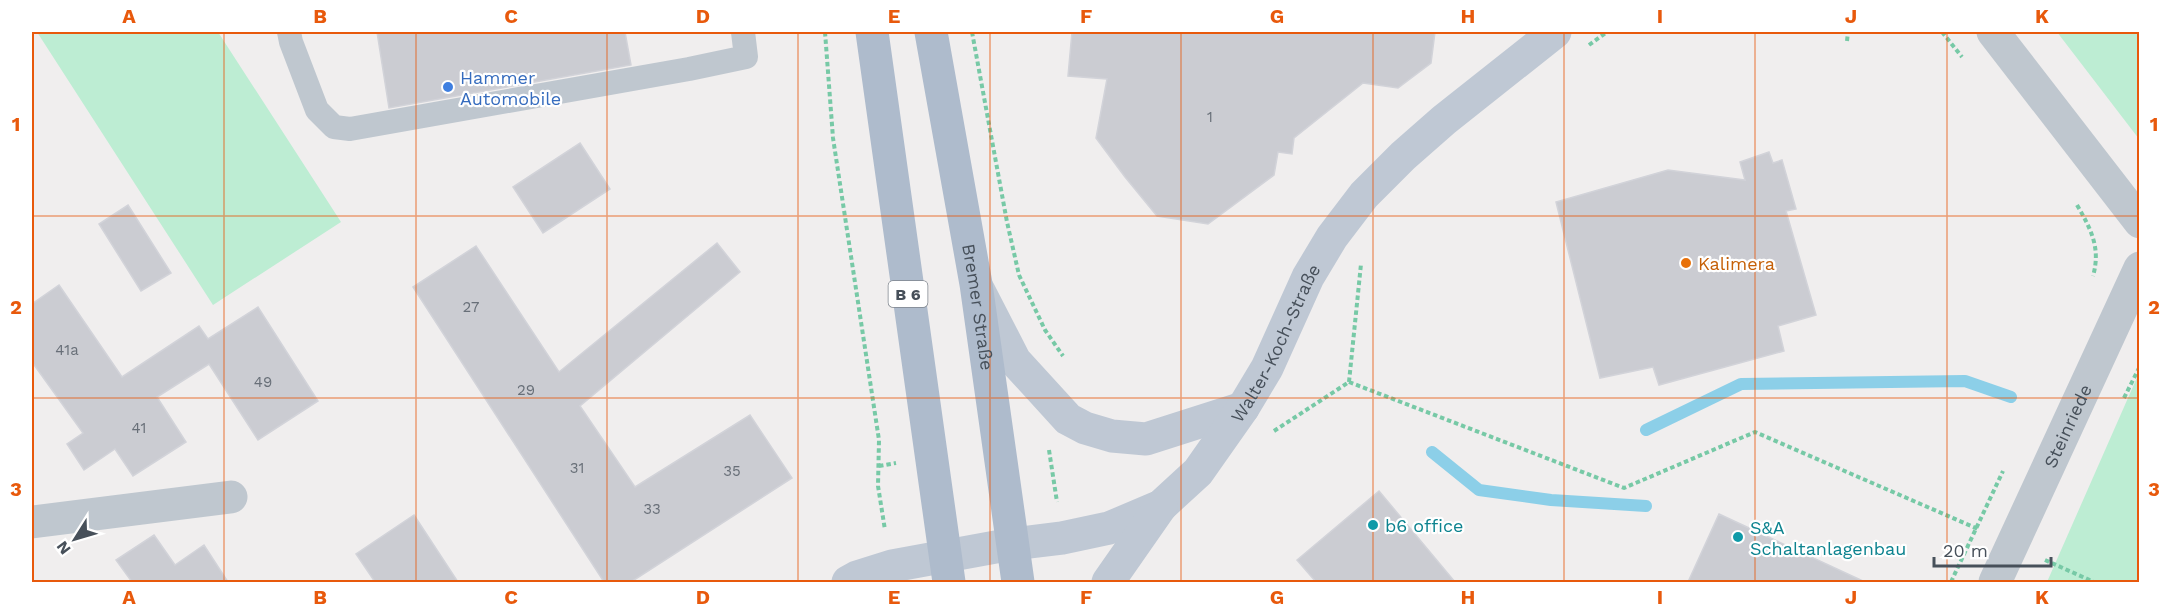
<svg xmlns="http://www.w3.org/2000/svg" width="2171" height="614" viewBox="0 0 2171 614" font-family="'Work Sans',sans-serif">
<rect width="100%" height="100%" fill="#f0eeee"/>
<path fill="#bdedd3" d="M 37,32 L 218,32 L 341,222 L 213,305 Z
M 2057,32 L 2139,32 L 2139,139 Z
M 2139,373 L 2139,582 L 2047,582 Z"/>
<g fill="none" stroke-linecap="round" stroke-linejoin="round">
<path stroke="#8ccfe8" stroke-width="12" d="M 1646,430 L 1741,384 L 1965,381 L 2011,397
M 1432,452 L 1479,490 L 1551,500 L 1646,506"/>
</g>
<path fill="#cbccd2" stroke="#d2d3d9" stroke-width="1.5" d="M 377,32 L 625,32 L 631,65 L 389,108 Z
M 1072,32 L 1435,32 L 1431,63 L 1398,88 L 1363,83 L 1294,138 L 1292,154 L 1278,152 L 1274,175 L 1208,224 L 1157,216 L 1125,177 L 1096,138 L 1107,79 L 1068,76 Z
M 580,143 L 610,189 L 543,233 L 513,187 Z
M 1769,152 L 1773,163 L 1782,160 L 1796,209 L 1786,211 L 1816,315 L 1778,326 L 1784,351 L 1659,385 L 1653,367 L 1600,378 L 1556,202 L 1668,170 L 1745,180 L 1740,162 Z
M 128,205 L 171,273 L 141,291 L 99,224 Z
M 717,243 L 740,272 L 580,406 L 635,487 L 750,415 L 792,478 L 631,582 L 604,582 L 413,287 L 476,246 L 559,372 Z
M 59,285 L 122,377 L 199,326 L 208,339 L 258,307 L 318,401 L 258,440 L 209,364 L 157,397 L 186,442 L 133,476 L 115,449 L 84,470 L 67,444 L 83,433 L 32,362 L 32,304 Z
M 1379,491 L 1455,582 L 1316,582 L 1297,560 Z
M 1719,514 L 1865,582 L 1688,582 Z
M 414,515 L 458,582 L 375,582 L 356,554 Z
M 154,535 L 175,565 L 204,545 L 228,582 L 132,582 L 116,560 Z"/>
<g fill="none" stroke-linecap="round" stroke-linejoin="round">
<path stroke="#77c9a6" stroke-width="4" stroke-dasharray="4.5 3" stroke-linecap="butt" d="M 825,32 L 833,138 L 879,440 L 878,486 L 885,530
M 972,32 L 1007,222 L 1019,275 L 1045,330 L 1063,356
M 1942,32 L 1962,57
M 1847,41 L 1848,32
M 1589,45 L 1607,32
M 2077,205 C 2091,229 2101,248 2093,276
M 1349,382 L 1624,488 L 1755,432 L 1978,529
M 1349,382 L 1361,264
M 2124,398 L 2140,366
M 1274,431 L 1349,382
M 1049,450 L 1057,502
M 879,466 L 896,463
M 2045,560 L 2094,582
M 1951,582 L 2003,471"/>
<path stroke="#bfc7cf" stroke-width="24" d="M 289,32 L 291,42 L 317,110 L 334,127 L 350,129 L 689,69 L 746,57 L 743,32"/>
<g stroke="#bfc7cf" stroke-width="33">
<path d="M 1993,32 L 2140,222"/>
<path d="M 32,522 L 231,497"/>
<path id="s1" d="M 1995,582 L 2140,268"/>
</g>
<g stroke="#bfc8d4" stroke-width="33">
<path d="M 979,291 L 1015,361 L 1068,419 L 1085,428 L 1112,436 L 1146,439 L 1243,408"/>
<path id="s2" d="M 848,582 L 857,577 L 892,566 L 1012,544 L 1062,538 L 1109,528 L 1161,506 L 1198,472 L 1243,408 L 1267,368 L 1308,277 L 1332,237 L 1364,195 L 1403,156 L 1444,120 L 1555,32"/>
<path d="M 1108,582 L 1161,506"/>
</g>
<g stroke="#aebbcc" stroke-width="33">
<path d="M 872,32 L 949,582"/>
<path id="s3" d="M 931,32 L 976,284 L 1018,582"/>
</g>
</g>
<path fill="none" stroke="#e8590c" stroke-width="1.5" stroke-opacity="0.55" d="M 224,32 L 224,582M 416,32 L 416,582M 607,32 L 607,582M 798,32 L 798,582M 990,32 L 990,582M 1181,32 L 1181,582M 1373,32 L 1373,582M 1564,32 L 1564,582M 1755,32 L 1755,582M 1947,32 L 1947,582M 32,216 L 2140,216M 32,398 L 2140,398"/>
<circle fill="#3f7fe0" stroke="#fff" stroke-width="2" cx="448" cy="87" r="6"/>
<circle fill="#e8710a" stroke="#fff" stroke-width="2" cx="1686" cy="263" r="6"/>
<g fill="#0f9aa8" stroke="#fff" stroke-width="2">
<circle cx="1373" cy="525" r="6"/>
<circle cx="1738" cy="537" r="6"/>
</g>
<g text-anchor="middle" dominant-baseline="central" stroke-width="4.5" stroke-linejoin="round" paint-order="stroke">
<g font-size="15" fill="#686f78">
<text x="1210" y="117">1</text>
<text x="471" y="307">27</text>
<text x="67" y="350">41a</text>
<text x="263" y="382">49</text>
<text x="526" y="390">29</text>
<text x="139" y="428">41</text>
<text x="577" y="468">31</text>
<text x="732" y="471">35</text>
<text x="652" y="509">33</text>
</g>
<rect fill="#fff" stroke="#7e848c" stroke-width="1.5" x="888.5" y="281" width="39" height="26" rx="4.5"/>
<g font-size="16" font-weight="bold" fill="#47505a">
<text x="908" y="294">B 6</text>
</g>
<g font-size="18" fill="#366cbe" stroke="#fff" text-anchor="start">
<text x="460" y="77">Hammer<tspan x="460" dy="21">Automobile</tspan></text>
</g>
<g font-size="18" fill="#c56008" stroke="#fff" text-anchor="start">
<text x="1698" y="263">Kalimera</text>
</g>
<g font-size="18" fill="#47505a" stroke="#fff">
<text stroke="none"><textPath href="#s3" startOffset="279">Bremer Straße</textPath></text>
<text stroke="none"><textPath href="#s2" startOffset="525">Walter-Koch-Straße</textPath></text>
<text stroke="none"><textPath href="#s1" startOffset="172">Steinriede</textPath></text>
</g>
<g font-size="18" fill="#0d838f" stroke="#fff" text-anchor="start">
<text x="1385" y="525">b6 office</text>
<text x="1750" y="527">S&amp;A<tspan x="1750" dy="21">Schaltanlagenbau</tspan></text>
</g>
</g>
<rect width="2171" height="614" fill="none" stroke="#ffffff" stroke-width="66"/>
<g transform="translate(75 539) rotate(233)" stroke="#ffffff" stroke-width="4.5" paint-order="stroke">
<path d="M0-4.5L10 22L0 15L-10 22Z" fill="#47505a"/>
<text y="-9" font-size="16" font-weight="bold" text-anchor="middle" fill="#47505a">N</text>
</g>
<path d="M1934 557v9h117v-9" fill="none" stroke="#47505a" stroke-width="3"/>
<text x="1943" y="557" font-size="18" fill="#47505a" stroke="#ffffff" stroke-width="4.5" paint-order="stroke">20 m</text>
<rect x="33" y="33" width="2105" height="548" fill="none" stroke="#e8590c" stroke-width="2"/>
<g font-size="20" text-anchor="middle" font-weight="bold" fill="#e8590c">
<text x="129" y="23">A</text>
<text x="320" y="23">B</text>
<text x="511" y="23">C</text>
<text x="703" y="23">D</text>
<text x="894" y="23">E</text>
<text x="1086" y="23">F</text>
<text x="1277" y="23">G</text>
<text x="1468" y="23">H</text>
<text x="1660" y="23">I</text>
<text x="1851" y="23">J</text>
<text x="2042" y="23">K</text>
<text x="16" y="131">1</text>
<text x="2154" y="131">1</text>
<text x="16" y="314">2</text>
<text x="2154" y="314">2</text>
<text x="16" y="496">3</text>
<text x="2154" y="496">3</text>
<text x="129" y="604">A</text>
<text x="320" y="604">B</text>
<text x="511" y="604">C</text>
<text x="703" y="604">D</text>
<text x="894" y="604">E</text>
<text x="1086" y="604">F</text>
<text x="1277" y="604">G</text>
<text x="1468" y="604">H</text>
<text x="1660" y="604">I</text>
<text x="1851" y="604">J</text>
<text x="2042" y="604">K</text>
</g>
</svg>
